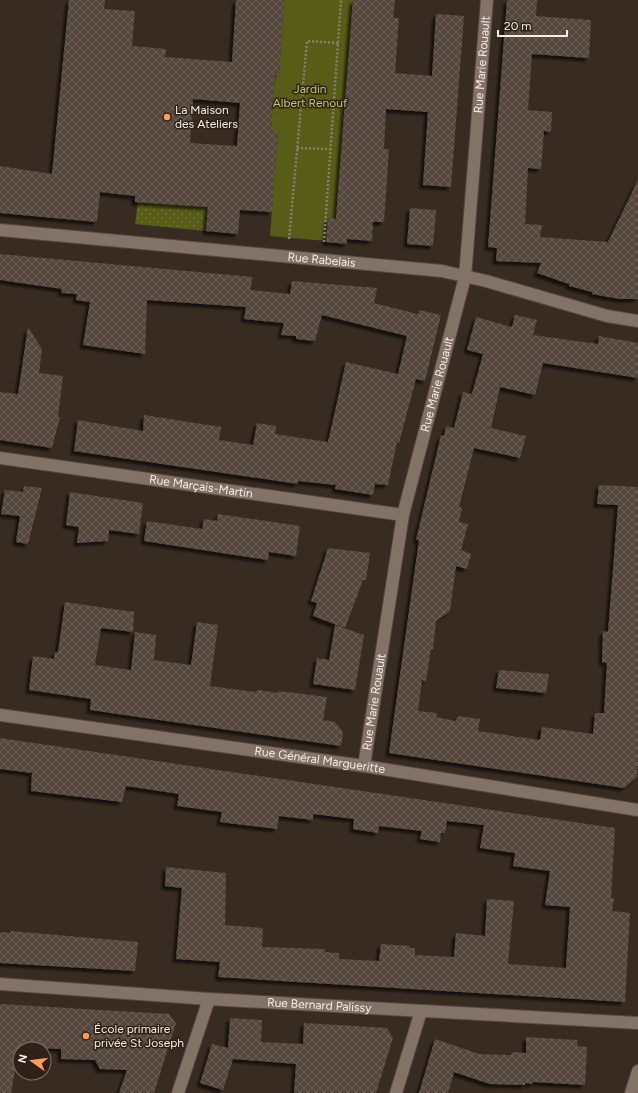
<svg xmlns="http://www.w3.org/2000/svg" width="638" height="1093" viewBox="0 0 638 1093" font-family="Figtree,sans-serif">
<defs>
<pattern id="grass-dots" width="8" height="8" patternUnits="userSpaceOnUse"><rect width="8" height="8" fill="#575c16"/><path d="M2 2h.1M6 6h.1" fill="none" stroke="#707438" stroke-width="1.8" stroke-linecap="round"/></pattern>
<pattern id="building-cross-hatch" width="8" height="8" patternUnits="userSpaceOnUse"><rect width="8" height="8" fill="#54463c"/><path d="M0 0l8 8M0 8l8-8" fill="none" stroke="#6d6158"/></pattern>
<filter id="shadow"><feDropShadow dx="-3.5" dy="3.5" stdDeviation="1" flood-color="#0009"/></filter>
</defs>
<rect width="100%" height="100%" fill="#382b22"/>
<path fill="url(#grass-dots)" d="M 138,202 L 208,207 L 206,231 L 135,224 Z"/>
<path fill="#575c16" d="M 284,0 L 353,0 L 336,219 L 328,218 L 326,241 L 270,236 L 278,132 L 271,131 L 275,75 L 279,75 Z"/>
<path fill="url(#building-cross-hatch)" fill-rule="evenodd" filter="url(#shadow)" d="M 69,0 L 105,0 L 104,9 L 135,11 L 132,46 L 166,49 L 165,57 L 232,62 L 236,0 L 284,0 L 279,75 L 275,75 L 271,131 L 278,131 L 272,212 L 240,210 L 238,234 L 206,231 L 208,207 L 135,202 L 135,196 L 100,192 L 97,222 L 0,213 L 0,166 L 52,174 ZM 193,99 L 240,103 L 237,146 L 190,143 Z
M 353,0 L 395,0 L 393,18 L 399,18 L 395,73 L 432,76 L 436,14 L 464,16 L 451,187 L 423,185 L 428,112 L 386,109 L 384,149 L 389,149 L 384,222 L 373,222 L 372,241 L 347,239 L 347,244 L 326,242 L 328,218 L 336,219 Z
M 507,0 L 537,0 L 536,16 L 591,20 L 589,58 L 532,54 L 528,110 L 552,112 L 551,132 L 544,131 L 541,169 L 528,168 L 525,224 L 542,225 L 540,237 L 608,242 L 638,180 L 638,299 L 620,299 L 592,294 L 592,292 L 569,286 L 569,284 L 537,273 L 541,263 L 496,261 L 497,248 L 488,247 Z
M 410,208 L 436,210 L 433,246 L 407,244 Z
M 0,254 L 253,277 L 250,290 L 271,292 L 290,294 L 292,281 L 377,288 L 374,303 L 418,314 L 419,310 L 441,315 L 425,381 L 416,379 L 399,443 L 397,442 L 388,485 L 375,484 L 373,495 L 335,489 L 336,485 L 298,481 L 298,484 L 74,451 L 78,420 L 143,431 L 144,415 L 221,427 L 219,440 L 253,445 L 257,423 L 276,426 L 275,434 L 328,442 L 346,362 L 398,374 L 407,336 L 322,315 L 315,341 L 296,339 L 296,336 L 281,335 L 284,323 L 244,319 L 246,307 L 147,300 L 145,354 L 83,345 L 90,302 L 76,300 L 77,294 L 61,293 L 62,289 L 0,280 Z
M 515,315 L 537,320 L 533,335 L 598,344 L 599,336 L 638,343 L 638,378 L 543,363 L 535,395 L 500,387 L 491,428 L 526,436 L 520,458 L 474,448 L 459,507 L 462,508 L 459,522 L 468,524 L 461,550 L 471,554 L 467,569 L 456,566 L 450,611 L 436,621 L 433,649 L 431,649 L 426,681 L 422,680 L 418,711 L 437,713 L 436,717 L 456,721 L 458,716 L 480,719 L 478,731 L 540,740 L 542,727 L 593,734 L 595,713 L 604,713 L 607,663 L 602,662 L 603,631 L 608,632 L 618,505 L 597,504 L 599,485 L 638,487 L 638,761 L 637,777 L 624,788 L 389,753 L 419,540 L 416,540 L 441,435 L 444,436 L 446,426 L 454,428 L 463,392 L 472,394 L 483,354 L 467,350 L 476,317 L 512,327 Z
M 28,327 L 42,349 L 39,373 L 63,376 L 58,417 L 60,417 L 52,448 L 0,440 L 0,392 L 18,394 Z
M 24,486 L 42,488 L 28,544 L 16,542 L 20,516 L 1,514 L 5,490 L 23,492 Z
M 70,492 L 143,503 L 139,534 L 109,530 L 108,541 L 77,543 L 79,527 L 66,525 Z
M 218,514 L 300,526 L 296,556 L 269,552 L 268,560 L 144,541 L 147,521 L 202,529 L 204,519 L 217,521 Z
M 328,548 L 370,553 L 366,580 L 363,580 L 345,628 L 313,616 L 317,603 L 311,601 Z
M 65,602 L 134,612 L 133,632 L 101,628 L 95,665 L 131,670 L 135,632 L 156,635 L 154,660 L 191,665 L 197,622 L 218,625 L 210,686 L 255,692 L 258,690 L 278,693 L 278,691 L 327,697 L 323,720 L 335,722 L 343,732 L 341,746 L 90,710 L 91,699 L 29,690 L 33,656 L 54,659 L 55,652 L 58,652 Z
M 335,625 L 364,635 L 355,690 L 313,684 L 317,658 L 329,660 Z
M 499,670 L 549,674 L 546,693 L 496,688 Z
M 0,738 L 615,828 L 611,898 L 614,899 L 612,911 L 630,913 L 625,1002 L 218,977 L 220,962 L 176,959 L 182,888 L 165,886 L 166,867 L 226,873 L 225,925 L 263,928 L 262,947 L 325,949 L 325,952 L 339,953 L 339,959 L 379,961 L 381,944 L 410,946 L 410,948 L 415,948 L 415,955 L 454,957 L 456,933 L 485,936 L 487,899 L 514,901 L 508,964 L 566,968 L 570,907 L 545,905 L 550,871 L 513,866 L 515,853 L 480,848 L 484,825 L 447,821 L 445,833 L 441,833 L 440,842 L 420,839 L 422,831 L 379,826 L 378,833 L 353,829 L 354,819 L 313,814 L 313,820 L 279,816 L 277,829 L 220,822 L 222,812 L 177,806 L 179,794 L 126,786 L 122,802 L 31,791 L 32,773 L 0,769 Z
M 11,931 L 138,942 L 135,971 L 0,963 L 0,932 L 11,933 Z
M 0,1004 L 169,1014 L 176,1023 L 154,1093 L 119,1093 L 127,1070 L 100,1069 L 95,1060 L 61,1059 L 61,1049 L 19,1047 L 11,1093 L 0,1093 Z
M 230,1018 L 262,1020 L 261,1042 L 303,1044 L 304,1023 L 387,1028 L 393,1038 L 376,1093 L 294,1093 L 296,1064 L 233,1059 L 223,1090 L 200,1083 L 212,1044 L 228,1048 Z
M 526,1037 L 577,1040 L 578,1046 L 587,1047 L 585,1085 L 533,1082 L 532,1084 L 525,1083 L 525,1085 L 490,1084 L 454,1072 L 448,1093 L 419,1093 L 435,1039 L 479,1054 L 511,1055 L 512,1052 L 526,1053 Z"/>
<g fill="none" stroke-linecap="round" stroke-linejoin="round">
<defs>
<g id="minor">
<path id="s1" d="M 0,230 L 442,271 L 486,281 L 607,316 L 638,321"/>
<path id="s2" d="M 0,458 L 403,515"/>
<path id="s3" d="M 0,715 L 364,766 L 638,810"/>
<path id="s4" d="M 364,766 L 403,515 L 465,277 L 487,0"/>
<path id="s5" d="M 0,984 L 209,999 L 638,1023"/>
<path d="M 178,1093 L 209,999"/>
<path d="M 396,1093 L 421,1011"/>
</g>
<path id="tertiary" d="M 631,1093 L 638,1071"/>
</defs>
<use href="#minor" stroke="#534740" stroke-width="14"/>
<use href="#tertiary" stroke="#534740" stroke-width="14"/>
<path stroke="#8a7f77" stroke-width="2.5" stroke-dasharray="2 2" stroke-linecap="butt" d="M 297,148 L 330,149
M 289,239 L 307,41 L 338,43
M 324,242 L 341,0"/>
<use href="#minor" stroke="#827268" stroke-width="12"/>
<use href="#tertiary" stroke="#827268" stroke-width="12"/>
</g>
<g fill="#fe9b58" stroke="#2e2118" stroke-width="1.5">
<circle cx="167" cy="117" r="4"/>
<circle cx="86" cy="1036" r="4"/>
</g>
<g text-anchor="middle" dominant-baseline="central" stroke-width="3" stroke-linejoin="round" paint-order="stroke">
<g font-size="12" fill="#f6ede7" stroke="#2e2118">
<text stroke="none"><textPath href="#s4" startOffset="713">Rue Marie Rouault</textPath></text>
<text stroke="none"><textPath href="#s1" startOffset="323">Rue Rabelais</textPath></text>
<text stroke="none"><textPath href="#s4" startOffset="389">Rue Marie Rouault</textPath></text>
<text stroke="none"><textPath href="#s2" startOffset="203">Rue Marçais-Martin</textPath></text>
<text stroke="none"><textPath href="#s4" startOffset="65">Rue Marie Rouault</textPath></text>
<text stroke="none"><textPath href="#s3" startOffset="323">Rue Général Margueritte</textPath></text>
<text stroke="none"><textPath href="#s5" startOffset="320">Rue Bernard Palissy</textPath></text>
</g>
<g font-size="12" fill="#c1cb56" stroke="#2e2118">
<text x="310" y="89">Jardin<tspan x="310" dy="14">Albert Renouf</tspan></text>
</g>
<g font-size="12" fill="#f6ede7" stroke="#2e2118" text-anchor="start">
<text x="175" y="110">La Maison<tspan x="175" dy="14">des Ateliers</tspan></text>
<text x="94" y="1029">École primaire<tspan x="94" dy="14">privée St Joseph</tspan></text>
</g>
</g>
<g transform="translate(32 1061) rotate(284)"><circle r="19" fill="#2e2118" stroke="#7e736b"/>
<path d="M0-3L7 15L0 10L-7 15Z" fill="#fe9b58"/>
<text y="-6" font-size="11" font-weight="bold" text-anchor="middle" fill="#f6ede7">N</text>
</g>
<path d="M498 30v6h69v-6" fill="none" stroke="#f6ede7" stroke-width="2"/>
<text x="504" y="30" font-size="12" fill="#f6ede7" stroke="#2e2118" stroke-width="3" paint-order="stroke">20 m</text>
</svg>
